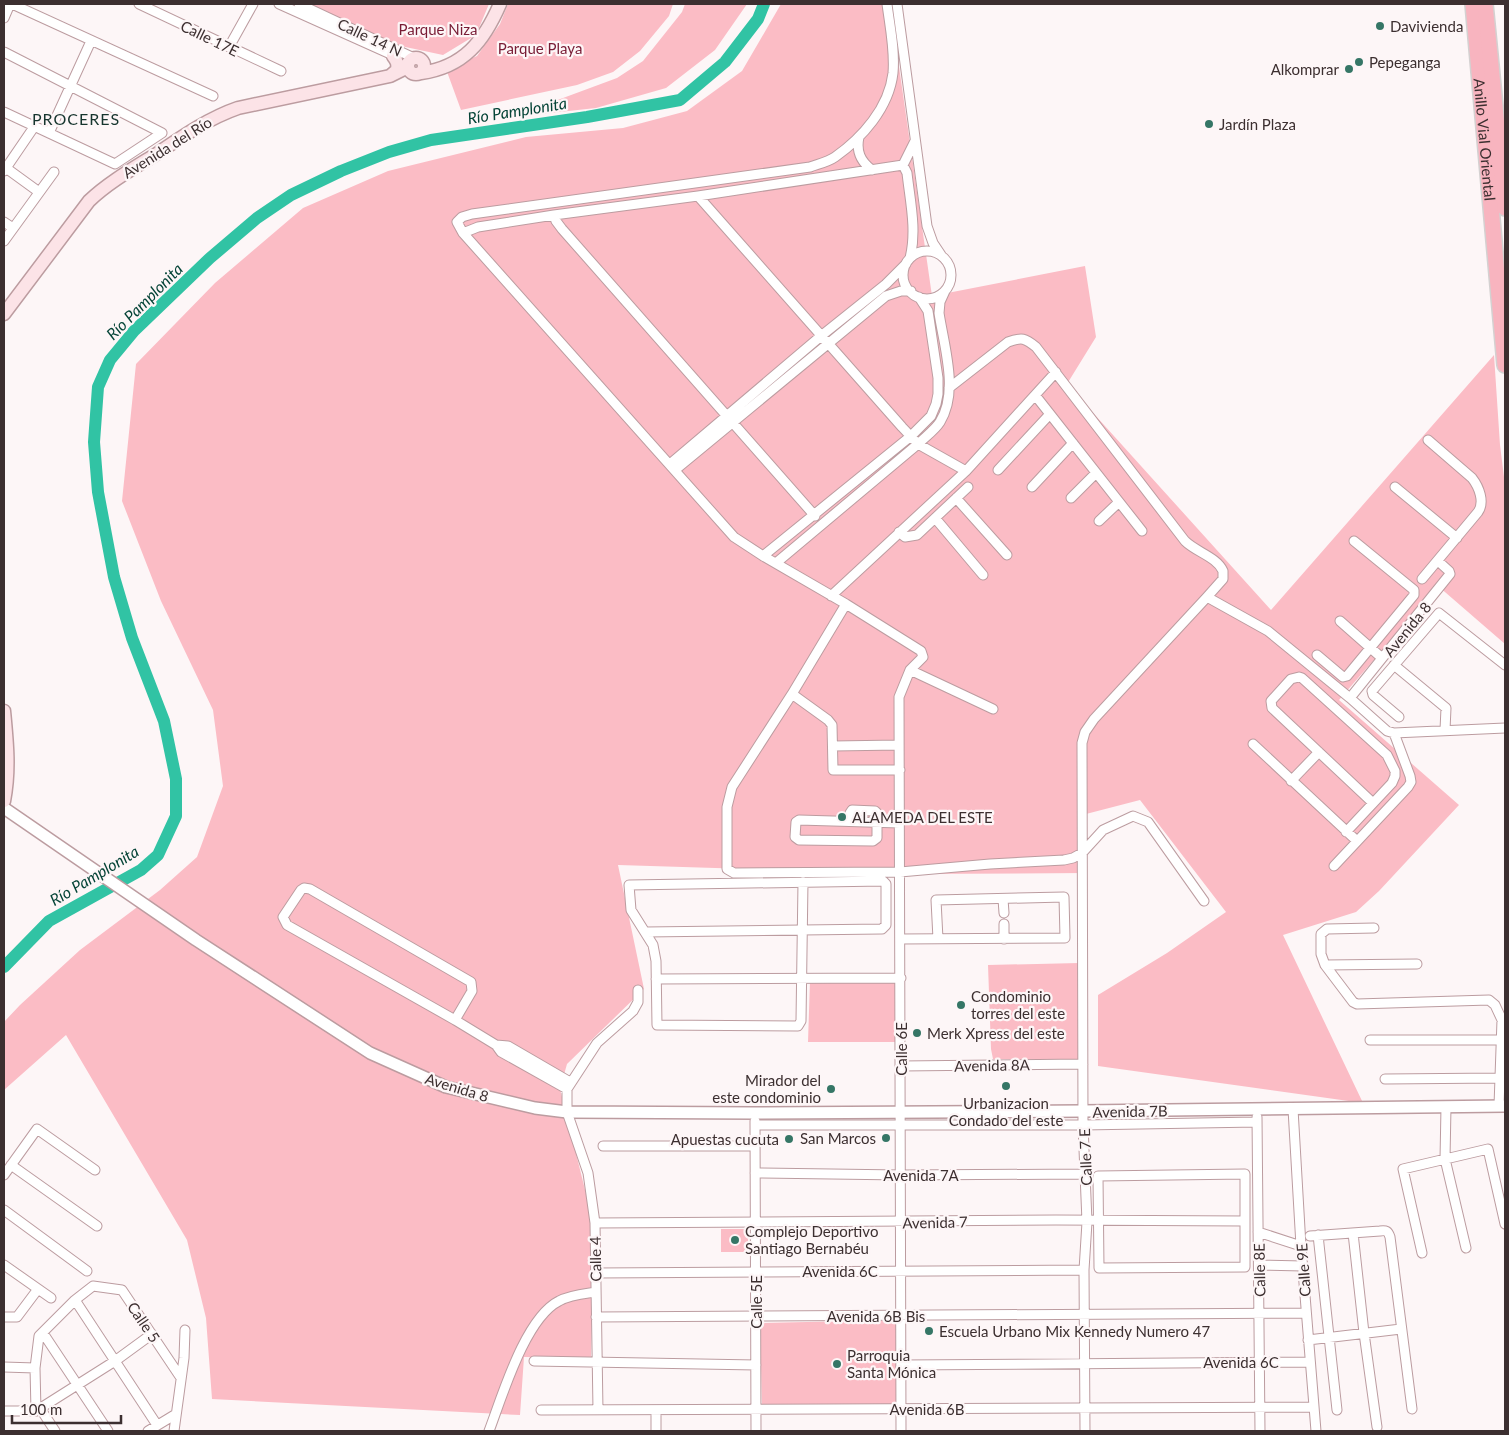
<svg xmlns="http://www.w3.org/2000/svg" width="1509" height="1435" viewBox="0 0 1509 1435" font-family="Lato,sans-serif">
<rect width="100%" height="100%" fill="#fdf6f7"/>
<path fill="#fbbcc5" d="M 309,4 L 489,4 L 476,35 L 443,55 L 396,45 Z
M 508,4 L 673,4 L 669,16 L 640,51 L 613,72 L 577,85 L 461,110 L 446,69 L 477,56 L 500,24 Z
M 685,4 L 747,4 L 715,50 L 666,88 L 596,108 L 532,115 L 536,108 L 617,78 L 643,61 L 682,12 Z
M 781,4 L 890,4 L 932,296 L 1085,266 L 1096,337 L 1067,384 L 1271,610 L 1494,355 L 1500,445 L 1505,485 L 1505,644 L 1438,586 L 1339,700 L 1459,805 L 1379,891 L 1356,912 L 1283,935 L 1363,1103 L 1098,1066 L 1098,995 L 1167,953 L 1226,912 L 1140,800 L 1086,814 L 1087,873 L 910,874 L 618,865 L 644,989 L 567,1064 L 560,1089 L 593,1222 L 591,1358 L 524,1357 L 520,1415 L 212,1399 L 206,1318 L 187,1240 L 66,1035 L 4,1090 L 4,1022 L 20,1005 L 80,950 L 160,890 L 197,857 L 223,786 L 213,710 L 161,601 L 122,501 L 136,364 L 215,283 L 303,208 L 388,171 L 526,137 L 623,128 L 687,111 L 742,71 Z
M 1079,963 L 1079,1060 L 993,1059 L 991,1049 L 988,965 Z
M 810,981 L 896,981 L 895,1042 L 808,1042 Z
M 721,1229 L 748,1229 L 748,1252 L 721,1252 Z
M 896,1320 L 898,1408 L 762,1407 L 760,1323 Z"/>
<g fill="none" stroke-linecap="round" stroke-linejoin="round">
<path stroke="#31c3a4" stroke-width="12" d="M 4,967 L 49,921 L 141,870 L 158,855 L 176,816 L 176,779 L 164,721 L 132,638 L 114,577 L 98,492 L 94,442 L 98,387 L 110,360 L 134,331 L 210,258 L 257,218 L 291,195 L 341,171 L 389,152 L 431,140 L 587,117 L 680,100 L 725,62 L 758,19 L 764,4"/>
<defs>
<path id="minor" d="M 12,4 L 213,96
M 139,4 L 281,71
M 279,4 L 397,57
M 299,4 L 414,58
M 887,4 C 890,27 895,50 893,73 C 889,108 862,138 835,157 C 828,162 818,164 810,167 L 472,214 L 462,217 L 457,222 L 463,233 L 734,537 L 763,556 L 846,604 L 921,651 L 923,657 L 910,670 L 899,697 L 901,1431
M 897,4 L 927,226 L 933,243 L 941,255
M 4,18 L 10,4
M 229,47 L 253,4
M 4,52 L 162,133 L 115,164 L 4,112
M 49,133 L 91,41
M 859,137 C 856,151 860,161 872,170
M 903,165 L 907,173 C 910,201 917,230 910,258
M 6,168 L 39,192
M 4,171 L 34,127
M 698,196 L 902,427 L 918,444 L 966,471
M 554,215 L 556,221 L 562,229 L 815,516
M 4,222 L 13,228
M 463,233 L 478,227 L 554,215 L 698,196 L 903,165 L 915,141
M 4,241 L 54,172
M903 275a24 24 0 1 1 48 0a24 24 0 1 1-48 0Z
M 949,388 L 1008,342 C 1022,337 1025,338 1036,347 L 1185,541 C 1196,552 1217,557 1223,571 L 1223,579 L 1207,597 L 1094,719 L 1085,732 L 1082,743 L 1083,1125 L 1087,1222 L 1084,1270 L 1085,1431
M 1035,395 L 1142,531
M 670,464 L 821,336 L 886,284 L 906,264
M 675,470 L 886,296 L 901,291 L 911,291
M 998,470 L 1050,414
M 1032,487 L 1073,443
M 1395,487 L 1457,538
M 956,498 L 1007,555
M 1071,498 L 1096,473
M 935,518 L 983,575
M 1099,521 L 1119,502
M 899,532 L 905,537 L 917,535 L 968,487
M 763,556 L 911,436 L 931,416 L 936,404 L 938,394 L 938,378 L 928,311 L 919,297
M 776,563 L 918,444 C 925,437 935,430 940,422 C 959,392 944,346 939,313 L 940,302 L 945,291
M 1422,579 L 1478,512 C 1485,502 1479,487 1472,478 L 1428,440
M 831,596 L 966,471 L 1056,372
M 1207,597 L 1268,631 L 1350,698 L 1387,731 L 1394,733 L 1505,728
M 1340,621 L 1382,658
M 1317,655 L 1343,677 L 1347,676 L 1414,595 L 1414,590 L 1354,541
M 1394,665 L 1446,708 L 1445,730
M 910,670 L 993,709
M 792,694 L 846,604
M 1350,698 L 1450,574 L 1449,571 L 1438,561
M 1399,717 L 1373,695 L 1372,691 L 1439,613 L 1505,665
M 1253,744 L 1357,841
M 833,746 L 899,745
M 900,770 L 833,770 L 832,725 L 828,720 L 792,694 L 732,787 L 727,807 L 727,869 L 734,873 L 900,872 L 990,864 L 1064,860 L 1073,858 L 1082,853 L 1103,830 L 1133,816 L 1148,822 L 1204,901
M 1291,781 L 1319,752
M 849,821 L 850,813 L 852,810 L 875,811 L 877,813 L 877,838 L 873,841 L 799,840 L 795,837 L 796,822 L 799,820 L 900,823
M 1346,832 L 1392,783 L 1395,776 L 1395,771 L 1387,755 L 1302,678 L 1299,677 L 1291,679 L 1271,701 L 1272,708 L 1373,803
M 1334,866 L 1408,787 L 1411,782 L 1410,776 L 1394,733
M 1003,899 L 1004,913
M 1004,924 L 1004,939
M 1374,928 L 1327,929 L 1321,934 L 1321,954 L 1325,965 L 1353,1002 L 1357,1004 L 1489,1000 L 1495,1005 L 1502,1020 L 1499,1106
M 646,932 L 882,929 L 886,925 L 886,884 L 883,881 L 629,885 L 631,910 L 653,945 L 656,961 L 657,1025 L 798,1026 L 801,1021 L 803,882
M 900,939 L 1065,938 L 1064,897 L 936,900 L 938,939
M 1325,965 L 1417,964
M 656,979 L 901,978
M 455,1020 L 472,991 L 471,982 L 310,889 L 304,888 L 301,890 L 283,917 L 287,925 L 455,1020 L 496,1045 L 501,1052 L 567,1089
M 1370,1040 L 1502,1040
M 496,1045 L 508,1046 L 570,1082
M 901,1066 L 1083,1064
M 1385,1079 L 1499,1078
M 1446,1107 L 1445,1159 L 1466,1248
M 1293,1109 L 1301,1246 L 1316,1431
M 1257,1117 L 1260,1431
M 755,1121 L 756,1431
M 755,1125 L 1083,1125 L 1257,1122
M 603,1146 L 755,1146
M 11,1165 L 97,1226
M 755,1173 L 901,1175 L 1086,1174
M 1245,1174 L 1245,1267 L 1099,1268 L 1098,1176 Z
M 4,1175 L 37,1129 L 95,1170
M 4,1210 L 87,1271
M 595,1223 L 1056,1220 L 1245,1221
M 1258,1232 L 1301,1246
M 1353,1233 L 1364,1333 L 1377,1427
M 1318,1235 L 1337,1410
M 1310,1236 L 1380,1231 C 1386,1230 1388,1231 1390,1237 L 1412,1409
M 1422,1253 L 1403,1169 L 1488,1149 L 1505,1224
M 4,1265 L 51,1298
M 1259,1265 L 1303,1266
M 596,1273 L 1084,1270
M 75,1300 L 157,1425
M 4,1317 L 17,1317 L 38,1289
M 596,1317 L 1306,1313
M 43,1333 L 108,1431
M 1308,1340 L 1401,1329
M 534,1361 L 756,1365
M 901,1365 L 1310,1362
M 4,1367 L 35,1368
M 40,1408 L 55,1431
M 541,1410 L 1314,1407
M 598,1410 L 595,1223 L 588,1173 L 567,1112 L 567,1089 L 597,1043 L 633,1011 L 638,1002 L 638,990
M 4,1411 L 36,1411 L 115,1361 L 152,1334
M 36,1411 L 35,1368 L 39,1336 L 75,1300 L 93,1286 L 122,1290 L 181,1378
M 148,1431 L 176,1414
M 174,1431 L 184,1358 L 185,1330
M 489,1431 C 502,1397 525,1318 559,1301 C 570,1295 583,1294 596,1292
M 656,1431 L 656,1410"/>
<path id="tertiary" d="M 4,808 L 196,940 L 370,1053 L 446,1087 L 535,1108 L 567,1112 L 755,1113 L 1083,1111 L 1505,1106"/>
<path id="secondary" d="M408 66a8 8 0 1 1 16 0a8 8 0 1 1-16 0Z
M 421,73 C 464,67 484,41 500,4
M 390,76 L 397,70 C 398,64 397,61 393,56
M 4,314 L 89,201 C 109,182 134,168 158,153 C 183,136 209,118 238,108 L 390,76 L 404,69 L 408,63
M 4,711 C 7,742 10,770 4,801"/>
<g id="trunk">
<path id="s1" d="M 1473,4 L 1505,365"/>
<path d="M 1485,4 L 1505,208"/>
</g>
</defs>
<use href="#minor" stroke="#bc9ca0" stroke-width="11"/>
<use href="#tertiary" stroke="#bc9ca0" stroke-width="14"/>
<use href="#secondary" stroke="#bc9ca0" stroke-width="15"/>
<use href="#trunk" stroke="#d4d1d1" stroke-width="18"/>
<use href="#minor" stroke="#fff" stroke-width="9"/>
<use href="#tertiary" stroke="#fff" stroke-width="11"/>
<use href="#secondary" stroke="#fce3e7" stroke-width="12"/>
<use href="#trunk" stroke="#f8b4bf" stroke-width="15"/>
</g>
<g fill="#357666" stroke="#fdf6f7" stroke-width="2">
<circle cx="1380" cy="26" r="5"/>
<circle cx="1359" cy="62" r="5"/>
<circle cx="1349" cy="69" r="5"/>
<circle cx="1209" cy="124" r="5"/>
<circle cx="842" cy="817" r="5"/>
<circle cx="961" cy="1005" r="5"/>
<circle cx="917" cy="1033" r="5"/>
<circle cx="1006" cy="1086" r="5"/>
<circle cx="831" cy="1089" r="5"/>
<circle cx="886" cy="1138" r="5"/>
<circle cx="789" cy="1139" r="5"/>
<circle cx="735" cy="1240" r="5"/>
<circle cx="929" cy="1331" r="5"/>
<circle cx="837" cy="1364" r="5"/>
</g>
<g text-anchor="middle" dominant-baseline="central" stroke-width="4.5" stroke-linejoin="round" paint-order="stroke">
<g font-size="15" fill="#3c2f30" stroke="#fdf6f7" text-anchor="start">
<text x="1390" y="26">Davivienda</text>
<text x="1369" y="62">Pepeganga</text>
<text x="1339" y="69" text-anchor="end">Alkomprar</text>
<text x="1219" y="124">Jardín Plaza</text>
<text x="852" y="817">ALAMEDA DEL ESTE</text>
<text x="971" y="996">Condominio<tspan x="971" dy="17">torres del este</tspan></text>
<text x="927" y="1033">Merk Xpress del este</text>
<text x="821" y="1080" text-anchor="end">Mirador del<tspan x="821" dy="17">este condominio</tspan></text>
<text x="1006" y="1103" text-anchor="middle">Urbanizacion<tspan x="1006" dy="17">Condado del este</tspan></text>
<text x="876" y="1138" text-anchor="end">San Marcos</text>
<text x="779" y="1139" text-anchor="end">Apuestas cucuta</text>
<text x="745" y="1231">Complejo Deportivo<tspan x="745" dy="17">Santiago Bernabéu</tspan></text>
<text x="939" y="1331">Escuela Urbano Mix Kennedy Numero 47</text>
<text x="847" y="1355">Parroquia<tspan x="847" dy="17">Santa Mónica</tspan></text>
</g>
<g font-size="15" fill="#781c35" stroke="#fdf6f7">
<text x="438" y="29">Parque Niza</text>
<text x="540" y="48">Parque Playa</text>
</g>
<g font-size="15" fill="#3c2f30" stroke="#fdf6f7">
<text transform="translate(370 37) rotate(25)">Calle 14 N</text>
<text transform="translate(210 38) rotate(26)">Calle 17E</text>
<text stroke="none"><textPath href="#s1" startOffset="136">Anillo Vial Oriental</textPath></text>
<text transform="translate(167 147) rotate(-32)">Avenida del Río</text>
<text transform="translate(1407 629) rotate(-51)">Avenida 8</text>
<text transform="translate(901 1049) rotate(-90)">Calle 6E</text>
<text transform="translate(992 1065) rotate(-1)">Avenida 8A</text>
<text transform="translate(457 1087) rotate(17)">Avenida 8</text>
<text transform="translate(1130 1111) rotate(-1)">Avenida 7B</text>
<text transform="translate(1085 1157) rotate(-92)">Calle 7 E</text>
<text x="921" y="1175">Avenida 7A</text>
<text transform="translate(935 1222) rotate(-1)">Avenida 7</text>
<text transform="translate(595 1259) rotate(-91)">Calle 4</text>
<text transform="translate(1259 1270) rotate(-91)">Calle 8E</text>
<text transform="translate(1303 1270) rotate(-94)">Calle 9E</text>
<text x="840" y="1271">Avenida 6C</text>
<text transform="translate(756 1302) rotate(-90)">Calle 5E</text>
<text x="876" y="1316">Avenida 6B Bis</text>
<text transform="translate(144 1322) rotate(56)">Calle 5</text>
<text x="1241" y="1362">Avenida 6C</text>
<text x="927" y="1409">Avenida 6B</text>
</g>
<g font-size="16" font-style="italic" fill="#054437" stroke="#fdf6f7">
<text transform="translate(517 110) rotate(-9)">Río Pamplonita</text>
<text transform="translate(144 301) rotate(-45)">Río Pamplonita</text>
<text transform="translate(94 875) rotate(-31)">Río Pamplonita</text>
</g>
<g font-size="16" letter-spacing="1" fill="#16352e" stroke="#fdf6f7">
<text x="76" y="118">PROCERES</text>
</g>
</g>
<rect width="1509" height="1435" fill="none" stroke="#3c2f30" stroke-width="10"/>
<path d="M12 1415v8h109v-8" fill="none" stroke="#3c2f30" stroke-width="2.5"/>
<text x="20" y="1415" font-size="15" fill="#3c2f30" stroke="#fdf6f7" stroke-width="4" paint-order="stroke">100 m</text>
</svg>
